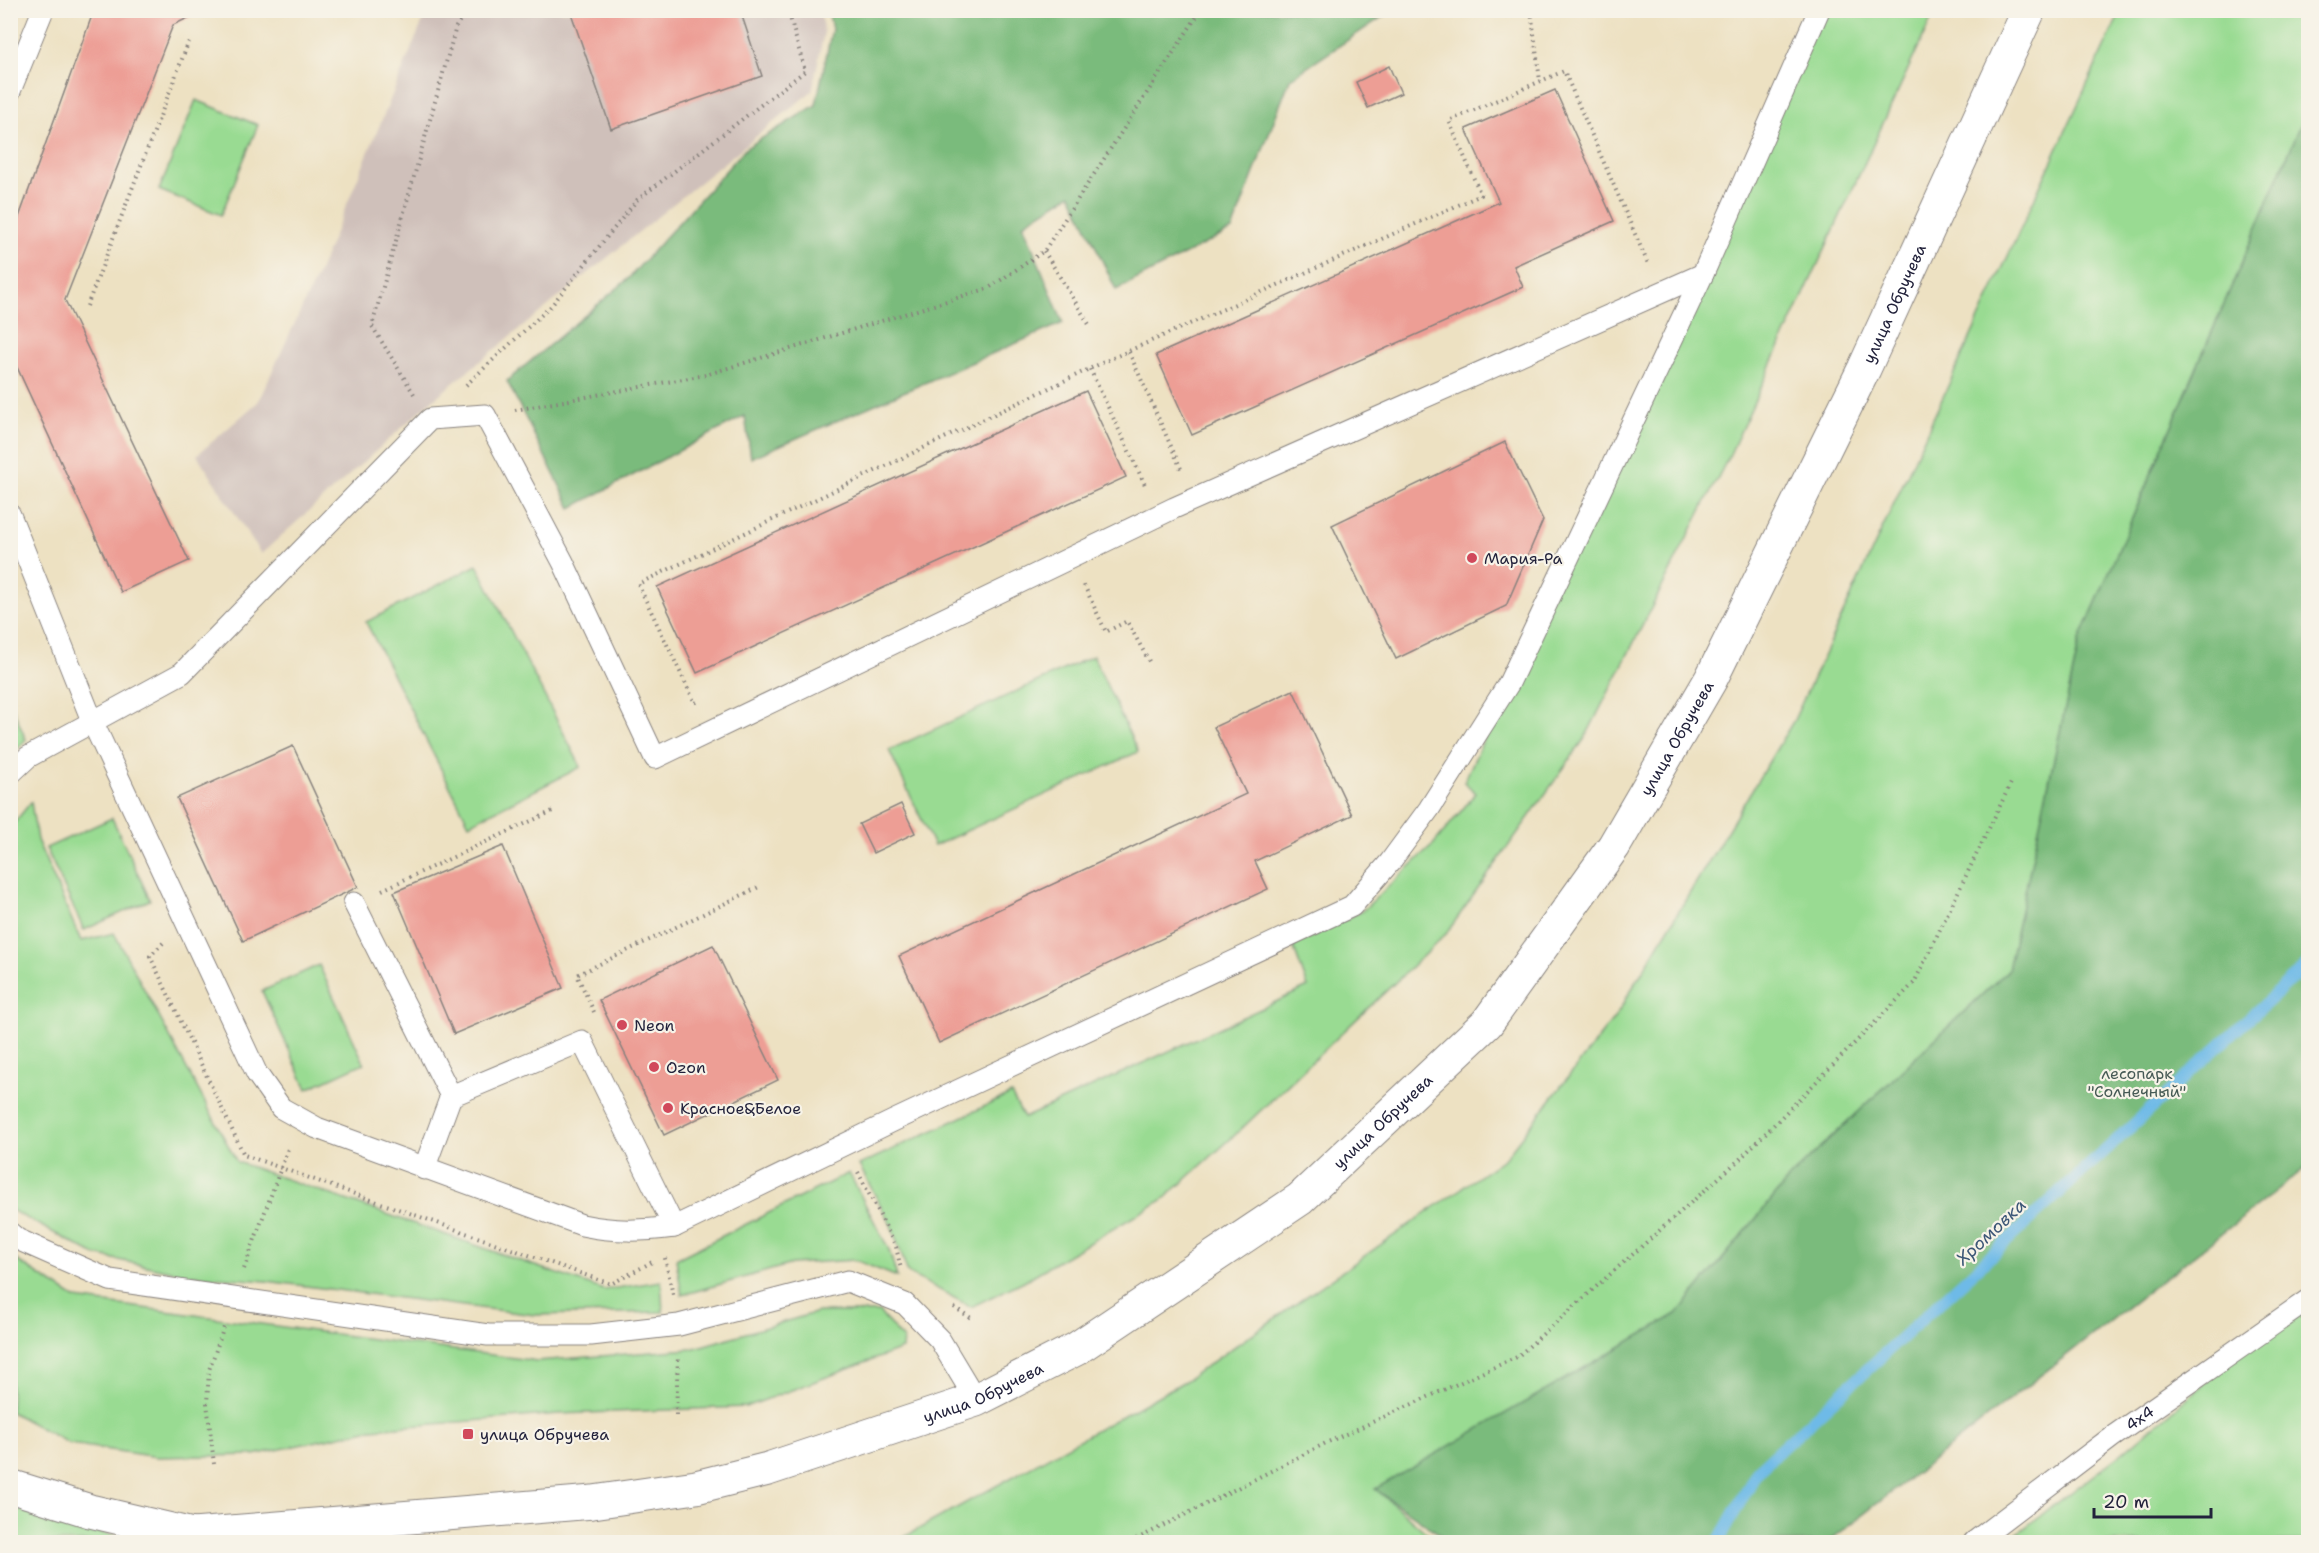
<svg xmlns="http://www.w3.org/2000/svg" width="2319" height="1553" viewBox="0 0 2319 1553" font-family="'Shantell Sans',sans-serif">
<rect width="100%" height="100%" fill="#f7f3e8"/>
<filter id="ink" filterUnits="userSpaceOnUse"><feTurbulence type="fractalNoise" baseFrequency=".0167" numOctaves="2"/><feDisplacementMap in="SourceGraphic" scale="12" xChannelSelector="R" yChannelSelector="G"/><feConvolveMatrix kernelMatrix="1 2 1 2 8 2 1 2 1" color-interpolation-filters="sRGB"/></filter>
<filter id="wash" filterUnits="userSpaceOnUse"><feTurbulence type="fractalNoise" baseFrequency=".008" numOctaves="4" result="noise"/><feDisplacementMap in="SourceGraphic" scale="24" xChannelSelector="R" yChannelSelector="G"/><feGaussianBlur stdDeviation="1.35" result="paint"/><feColorMatrix in="noise" values="0 0 0 0 0 0 0 0 0 0 0 0 0 0 0 0 0 1.4 0 .05"/><feComposite in="paint" operator="in"/></filter>
<g filter="url(#wash)">
<rect width="100%" height="100%" fill="#ede1c2"/>
<path fill="#cfc0ba" d="M 427,11 L 820,11 L 824,32 L 812,91 L 435,398 L 261,554 L 197,455 L 258,402 L 320,269 Z"/>
<path fill="#99db92" stroke="#5e7e66" stroke-width="1.5" d="M 1820,11 L 1935,11 L 1730,454 L 1585,738 L 1446,934 L 1235,1135 L 1164,1199 L 1024,1281 L 971,1307 L 908,1273 L 891,1225 L 859,1165 L 1011,1094 L 1024,1118 L 1308,987 L 1293,946 L 1362,911 L 1432,846 L 1476,793 L 1464,782 Z
M 2121,11 L 2308,11 L 2308,108 L 2080,640 L 2008,970 L 1792,1175 L 1677,1314 L 1376,1489 L 1437,1542 L 895,1542 L 1185,1381 L 1505,1158 L 1615,1017 L 1794,720 Z
M 196,100 L 258,125 L 221,215 L 159,190 Z
M 477,565 L 581,767 L 469,824 L 366,622 Z
M 1093,656 L 1138,752 L 934,846 L 889,750 Z
M 11,704 L 26,740 L 11,755 L 10,755 Z
M 31,802 L 37,840 L 81,941 L 114,933 L 237,1162 L 604,1290 L 661,1281 L 663,1312 L 535,1315 L 266,1281 L 189,1275 L 95,1255 L 13,1211 L 10,1206 L 10,828 Z
M 112,818 L 150,900 L 84,930 L 46,848 Z
M 319,965 L 364,1063 L 307,1089 L 262,991 Z
M 849,1173 L 889,1250 L 897,1277 L 855,1260 L 792,1264 L 682,1295 L 676,1259 Z
M 10,1256 L 76,1299 L 537,1361 L 691,1349 L 818,1312 L 879,1312 L 903,1339 L 902,1349 L 746,1407 L 559,1414 L 371,1429 L 254,1455 L 157,1457 L 70,1444 L 11,1412 Z
M 2308,1296 L 2308,1542 L 2006,1542 L 2121,1454 Z
M 10,1506 C 52,1522 92,1532 136,1539 L 116,1542 L 12,1542 Z"/>
<path fill="#7abb7c" stroke="#4e6e5c" stroke-width="1.5" d="M 828,11 L 828,10 L 1391,11 L 1290,79 L 1232,230 L 1116,290 L 1071,194 L 1023,224 L 1063,323 L 751,458 L 745,416 L 571,508 L 507,381 L 628,279 L 746,148 L 816,105 L 832,29 Z
M 2308,108 L 2308,1166 L 1828,1542 L 1451,1542 L 1375,1489 L 1677,1314 L 1792,1175 L 2008,970 L 2080,640 Z"/>
<g fill="none" stroke-linecap="round" stroke-linejoin="round">
<path stroke="#6ebae7" stroke-width="12" d="M 1718,1542 L 1758,1470 L 2308,964"/>
</g>
<g id="blocks">
<path fill="#ed9e95" d="M 94,10 L 205,10 L 173,25 L 65,300 L 189,561 L 121,592 L 10,352 L 10,242 Z
M 570,10 L 740,10 L 762,76 L 611,129 Z
M 1389,66 L 1401,93 L 1368,108 L 1356,82 Z
M 1555,90 L 1614,221 L 1514,266 L 1523,287 L 1192,435 L 1156,355 L 1499,202 L 1466,129 Z
M 1086,391 L 1126,477 L 697,673 L 657,587 Z
M 1505,442 L 1543,520 L 1506,606 L 1396,659 L 1332,525 Z
M 1293,690 L 1352,815 L 1255,861 L 1268,889 L 939,1043 L 899,956 L 1246,794 L 1214,727 Z
M 293,746 L 358,887 L 243,941 L 177,798 Z
M 901,804 L 915,833 L 873,853 L 859,824 Z
M 503,846 L 563,988 L 454,1034 L 394,892 Z
M 713,945 L 778,1080 L 664,1135 L 599,1000 Z"/>
</g>
</g>
<g filter="url(#ink)">
<use href="#blocks" fill-opacity="0" stroke="#88827e" stroke-width="1.5"/>
<g fill="none" stroke-linecap="round" stroke-linejoin="round">
<defs>
<g id="lane">
<path d="M 10,91 L 43,10"/>
<path d="M 10,515 L 93,723 L 257,1074 L 281,1108 L 317,1128 L 582,1225 C 615,1232 641,1231 674,1227 L 893,1121 L 1352,906 L 1390,862 L 1429,809 L 1509,683 L 1703,274 L 1819,10"/>
<path d="M 10,774 L 28,757 L 182,673 L 430,419 L 485,415 L 563,562 L 655,758 L 1174,508 L 1703,274"/>
<path d="M 354,903 L 451,1096"/>
<path d="M 424,1169 L 451,1096 L 582,1041 L 674,1227"/>
<path d="M 10,1233 L 17,1239 L 110,1280 L 488,1335 L 591,1335 L 679,1325 L 848,1281 L 905,1304 L 940,1340 L 976,1400"/>
<path id="s1" d="M 1974,1542 L 2112,1437 L 2308,1300"/>
</g>
<g id="secondary">
<path d="M 10,1486 L 90,1511 L 193,1535"/>
<path id="s2" d="M 166,1542 L 193,1535 L 593,1502 L 696,1487 L 768,1469 L 976,1400 L 1076,1349 L 1300,1199 L 1487,1023 L 1614,846 L 1711,679 L 1864,369 L 2029,10"/>
</g>
</defs>
<use href="#lane" stroke="#88827e" stroke-width="23"/>
<use href="#secondary" stroke="#88827e" stroke-width="35"/>
<path stroke="#88827e" stroke-width="4" stroke-dasharray="1.5 4.5" stroke-linecap="butt" d="M 1531,10 L 1540,81
M 1044,251 L 1090,326
M 87,306 L 189,41
M 1129,352 L 1182,471
M 1090,369 L 1146,487
M 466,385 L 551,306 L 637,200 L 805,71 L 788,10
M 414,394 L 372,326 L 456,27 L 466,10
M 515,410 L 705,375 L 989,288 L 1044,251 L 1201,10
M 1084,585 L 1106,632 L 1127,621 L 1150,663
M 697,702 L 695,703 L 638,584 L 1106,361 L 1481,195 L 1449,121 L 1564,71 L 1649,266
M 382,890 L 555,810
M 163,943 L 150,956 L 244,1155 L 611,1284 L 652,1262
M 594,1012 L 577,975 L 761,886
M 858,1172 L 896,1247 L 901,1269
M 665,1258 L 673,1295
M 244,1269 L 289,1146
M 954,1307 L 971,1318
M 676,1415 L 678,1356
M 214,1464 L 207,1403 L 209,1370 L 224,1327
M 1131,1542 L 1328,1442 L 1517,1357 L 1739,1160 L 1914,983 L 2012,781"/>
<use href="#lane" stroke="#fff" stroke-width="21"/>
<use href="#secondary" stroke="#fff" stroke-width="33"/>
</g>
</g>
<g fill="#d1495b" stroke="#f7f3e8" stroke-width="2">
<circle cx="1472" cy="558" r="6"/>
<circle cx="622" cy="1025" r="6"/>
<circle cx="654" cy="1067" r="6"/>
<circle cx="668" cy="1108" r="6"/>
<rect x="462" y="1428" width="12" height="12" rx="3"/>
</g>
<g text-anchor="middle" dominant-baseline="central" stroke-width="4.5" stroke-linejoin="round" paint-order="stroke">
<g font-size="16" fill="#22223b" stroke="#f7f3e8">
<text stroke="none"><textPath href="#s2" startOffset="2294">улица Обручева</textPath></text>
<text stroke="none"><textPath href="#s2" startOffset="1808">улица Обручева</textPath></text>
<text stroke="none"><textPath href="#s2" startOffset="1322">улица Обручева</textPath></text>
<text stroke="none"><textPath href="#s2" startOffset="836">улица Обручева</textPath></text>
<text stroke="none"><textPath href="#s1" startOffset="207">4x4</textPath></text>
</g>
<g font-size="16" fill="#22223b" stroke="#f7f3e8" text-anchor="start">
<text x="1484" y="558">Мария-Ра</text>
<text x="634" y="1025">Neon</text>
<text x="666" y="1067">Ozon</text>
<text x="680" y="1108">Красное&amp;Белое</text>
<text x="480" y="1434">улица Обручева</text>
</g>
<g font-size="16" fill="#465a55" stroke="#f7f3e8">
<text x="2137" y="1073">лесопарк<tspan x="2137" dy="18">"Солнечный"</tspan></text>
</g>
<g font-size="18" font-style="italic" fill="#3d5777" stroke="#f7f3e8">
<text transform="translate(1991 1232) rotate(-43)">Хромовка</text>
</g>
</g>
<rect width="2319" height="1553" fill="none" stroke="#f7f3e8" stroke-width="36"/>
<path d="M2094 1508v9h117v-9" fill="none" stroke="#22223b" stroke-width="3"/>
<text x="2103" y="1508" font-size="18" fill="#22223b" stroke="#f7f3e8" stroke-width="4.5" paint-order="stroke">20 m</text>
</svg>
